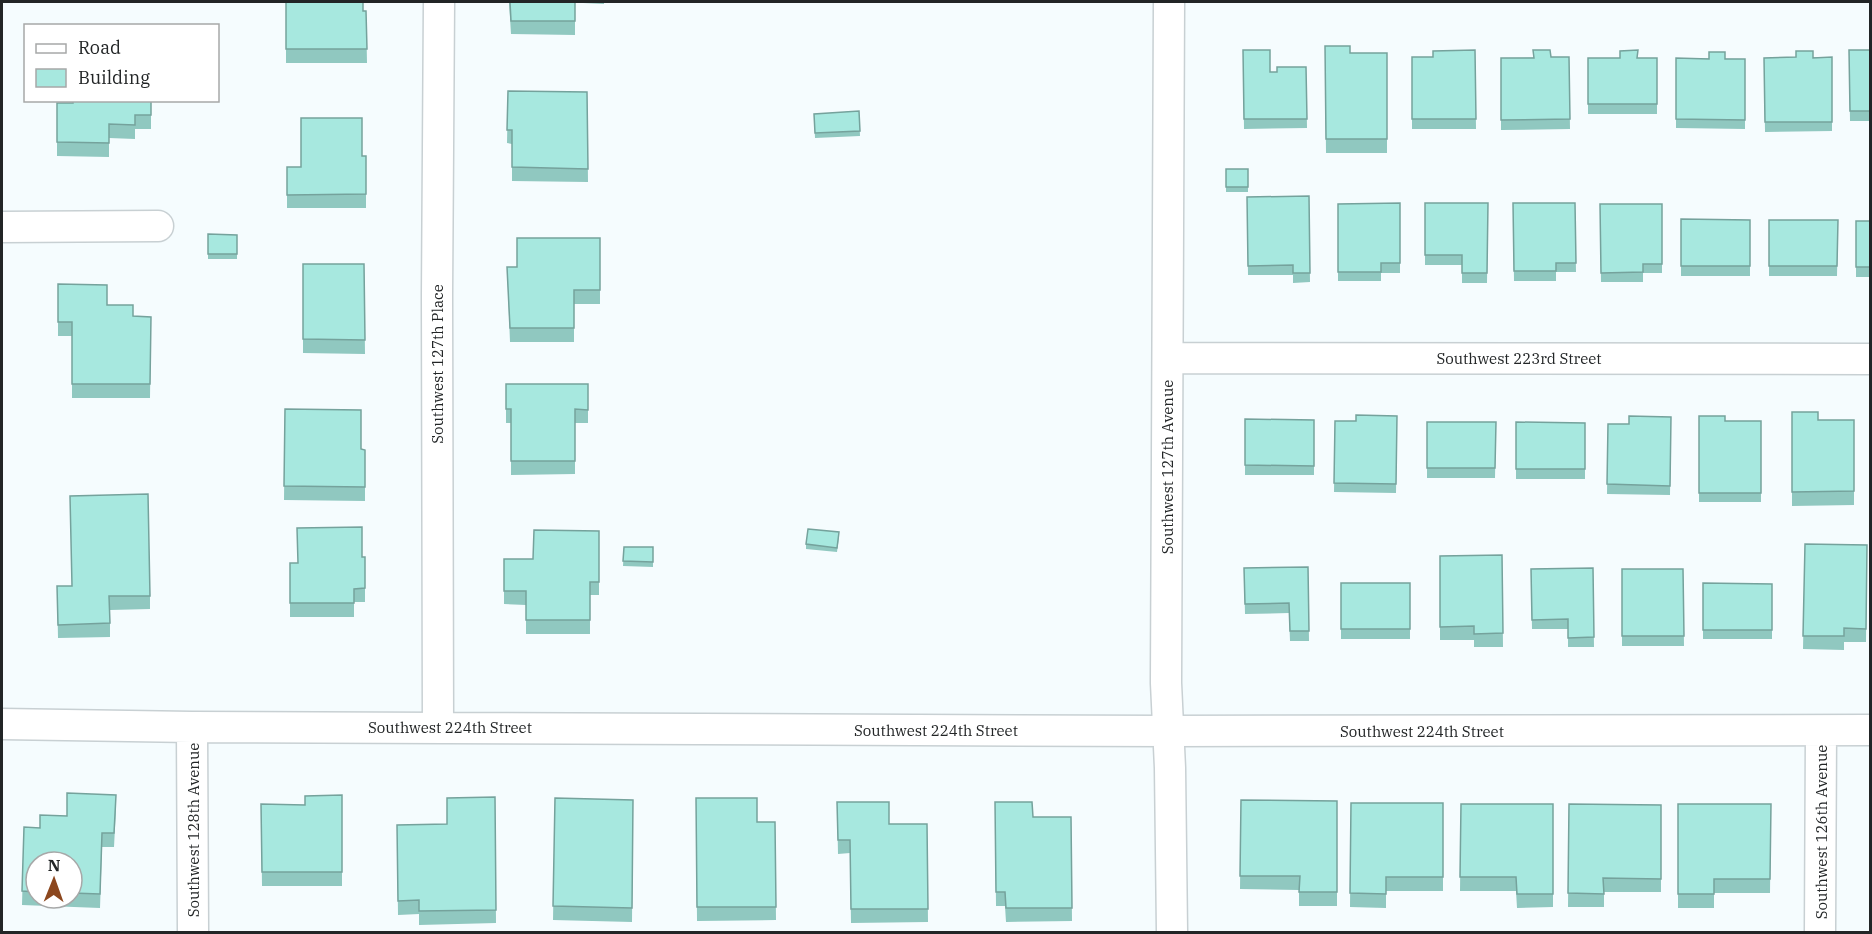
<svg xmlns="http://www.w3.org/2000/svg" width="1872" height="934" viewBox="0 0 1872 934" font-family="'IBM Plex Serif',serif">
<rect width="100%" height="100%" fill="#f5fcfe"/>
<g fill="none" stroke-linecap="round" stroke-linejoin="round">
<defs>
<path id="minor" d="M 1169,2 L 1166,683 L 1170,768 L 1172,932
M 2,227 L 158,226
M 1168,358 L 1870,359
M 2,724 L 192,727 L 1168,731 L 1870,730
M 192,727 L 193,932
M 438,727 L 437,295 L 439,2
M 1820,932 L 1821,731"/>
</defs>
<use href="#minor" stroke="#c8d0d3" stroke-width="33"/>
<use href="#minor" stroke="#fff" stroke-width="30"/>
</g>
<path fill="#90c8c0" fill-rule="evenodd" d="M 286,2 L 366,11 L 367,63 L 286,63 Z
M 509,2 L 575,2 L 575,35 L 511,34 Z
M 583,2 L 604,2 L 604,4 L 583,3 Z
M 1325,46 L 1350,53 L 1387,53 L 1387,153 L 1326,153 Z
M 1243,50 L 1270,72 L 1277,72 L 1306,67 L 1307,128 L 1244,129 Z
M 1475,50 L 1476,129 L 1412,129 L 1412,57 L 1433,57 Z
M 1849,50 L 1870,50 L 1870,121 L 1850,121 Z
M 1569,57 L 1570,129 L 1501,130 L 1501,58 Z
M 1832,57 L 1832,131 L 1765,132 L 1764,58 Z
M 1588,58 L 1657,58 L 1657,114 L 1588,114 Z
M 1676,58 L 1745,59 L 1745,129 L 1676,128 Z
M 508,91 L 587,92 L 588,182 L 512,181 L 512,144 L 507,143 Z
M 151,100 L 151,129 L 135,129 L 135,139 L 109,138 L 109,157 L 57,156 L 57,103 Z
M 859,111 L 860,136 L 815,138 L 814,114 Z
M 362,156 L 366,156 L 366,208 L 287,208 L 287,167 L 301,167 Z
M 1226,169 L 1248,169 L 1248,192 L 1226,192 Z
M 1309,196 L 1310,282 L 1293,283 L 1293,275 L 1248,275 L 1247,197 Z
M 1400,203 L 1400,273 L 1381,273 L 1381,281 L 1338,281 L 1338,204 Z
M 1425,203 L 1488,203 L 1487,283 L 1462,283 L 1462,265 L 1425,265 Z
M 1513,203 L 1575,203 L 1576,272 L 1556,272 L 1556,281 L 1514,281 Z
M 1600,204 L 1662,204 L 1662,273 L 1643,273 L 1643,282 L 1601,282 Z
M 1681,219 L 1750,220 L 1750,276 L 1681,276 Z
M 1769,220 L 1838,220 L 1837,276 L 1769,276 Z
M 1856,221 L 1870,221 L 1870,277 L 1856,277 Z
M 237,235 L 237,259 L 208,259 L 208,254 Z
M 600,238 L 600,304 L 574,304 L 574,342 L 510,342 L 507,267 L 517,267 Z
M 303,264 L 364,264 L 365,354 L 303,353 Z
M 58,284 L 133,316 L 151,317 L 150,398 L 72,398 L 72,336 L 58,336 Z
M 506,384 L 588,384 L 588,423 L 575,423 L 575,474 L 511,475 L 511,423 L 506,423 Z
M 285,409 L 361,449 L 365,450 L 365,501 L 284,500 Z
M 1792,412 L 1818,420 L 1854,420 L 1854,505 L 1792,506 Z
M 1397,416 L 1396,493 L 1334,492 L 1335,421 L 1356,421 Z
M 1699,416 L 1725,421 L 1761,421 L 1761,502 L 1699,502 Z
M 1671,417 L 1670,495 L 1607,494 L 1608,424 L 1629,424 Z
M 1245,419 L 1314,420 L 1314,475 L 1245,475 Z
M 1427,422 L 1496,422 L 1495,478 L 1427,478 Z
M 1516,422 L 1585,423 L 1585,479 L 1516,479 Z
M 599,531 L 599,595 L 590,595 L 590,634 L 526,634 L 526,605 L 504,604 L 504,559 L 533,559 Z
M 839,537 L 837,552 L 806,549 L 806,544 Z
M 1805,544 L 1867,545 L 1866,642 L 1844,642 L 1844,650 L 1803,649 Z
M 624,547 L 653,547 L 653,567 L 623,566 Z
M 1502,555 L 1503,647 L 1474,647 L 1474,640 L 1440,640 L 1440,556 Z
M 365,557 L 365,602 L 354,602 L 354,617 L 290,617 L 290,563 L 298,563 Z
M 1308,567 L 1309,641 L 1290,641 L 1289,613 L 1245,614 L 1244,568 Z
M 1593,568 L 1594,647 L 1568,647 L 1568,629 L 1532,629 L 1531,569 Z
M 1622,569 L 1683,569 L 1684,646 L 1622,646 Z
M 1341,583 L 1410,583 L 1410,639 L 1341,639 Z
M 1703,583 L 1772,584 L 1772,639 L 1703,639 Z
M 57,586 L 150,596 L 150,609 L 110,610 L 110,637 L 58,638 Z
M 342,795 L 342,886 L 262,886 L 261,804 L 305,805 Z
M 495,797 L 496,923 L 419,925 L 419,914 L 398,915 L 397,825 L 447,824 Z
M 555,798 L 633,800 L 632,922 L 553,920 Z
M 696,798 L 757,822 L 775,822 L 776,920 L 697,921 Z
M 1241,800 L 1337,801 L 1337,906 L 1299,906 L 1299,890 L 1240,889 Z
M 837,802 L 889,824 L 927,824 L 928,922 L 851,923 L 850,853 L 838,854 Z
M 995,802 L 1033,817 L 1071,817 L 1072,921 L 1006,922 L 1005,906 L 996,906 Z
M 1351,803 L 1443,803 L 1443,891 L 1386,891 L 1386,908 L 1350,907 Z
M 1461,804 L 1553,804 L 1553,907 L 1517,908 L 1516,891 L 1460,891 Z
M 1569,804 L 1661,805 L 1661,892 L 1604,892 L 1604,907 L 1568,907 Z
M 1678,804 L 1771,804 L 1770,893 L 1714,893 L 1714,908 L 1678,908 Z
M 116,808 L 114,847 L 102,847 L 100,908 L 22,905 L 24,827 L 40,828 L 67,816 ZM 36,862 L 72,862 L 72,898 L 36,898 Z"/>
<path fill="#a7e8df" stroke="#75a29c" stroke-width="1.5" d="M 286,2 L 363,2 L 363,11 L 366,11 L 367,49 L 286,49 Z
M 510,2 L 575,2 L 575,21 L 511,21 Z
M 1325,46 L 1350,46 L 1350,53 L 1387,53 L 1387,139 L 1326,139 Z
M 1243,50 L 1270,50 L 1270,72 L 1277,72 L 1277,67 L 1306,67 L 1307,119 L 1244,119 Z
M 1475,50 L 1476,119 L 1412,119 L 1412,57 L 1433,57 L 1433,51 Z
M 1533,50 L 1550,50 L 1551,57 L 1569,57 L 1570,119 L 1501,120 L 1501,58 L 1534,58 Z
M 1638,50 L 1637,58 L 1657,58 L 1657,104 L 1588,104 L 1588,58 L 1620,58 L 1620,51 Z
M 1849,50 L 1870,50 L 1870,111 L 1850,111 Z
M 1796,51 L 1813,51 L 1813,58 L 1832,57 L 1832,122 L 1765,122 L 1764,58 L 1796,57 Z
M 1709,52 L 1725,52 L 1725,59 L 1745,59 L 1745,120 L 1676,119 L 1676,58 L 1709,59 Z
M 508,91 L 587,92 L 588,169 L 512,167 L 512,130 L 507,130 Z
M 73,100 L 151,100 L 151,115 L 135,115 L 135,125 L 109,124 L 109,143 L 57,142 L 57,103 L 73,103 Z
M 859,111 L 860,131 L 815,133 L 814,114 Z
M 301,118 L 362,118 L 362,156 L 366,156 L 366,194 L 287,195 L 287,167 L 301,167 Z
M 1226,169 L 1248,169 L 1248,187 L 1226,187 Z
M 1309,196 L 1310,273 L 1293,273 L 1293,265 L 1248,266 L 1247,197 Z
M 1400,203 L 1400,263 L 1381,263 L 1381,272 L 1338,272 L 1338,204 Z
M 1425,203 L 1488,203 L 1487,273 L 1462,273 L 1462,255 L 1425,255 Z
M 1513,203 L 1575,203 L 1576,263 L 1556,263 L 1556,271 L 1514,271 Z
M 1600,204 L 1662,204 L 1662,264 L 1643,264 L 1643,272 L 1601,273 Z
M 1681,219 L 1750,220 L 1750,266 L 1681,266 Z
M 1769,220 L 1838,220 L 1837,266 L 1769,266 Z
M 1856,221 L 1870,221 L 1870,267 L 1856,267 Z
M 208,234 L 237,235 L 237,254 L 208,254 Z
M 517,238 L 600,238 L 600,290 L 574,290 L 574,328 L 510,328 L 507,267 L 517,267 Z
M 303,264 L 364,264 L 365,340 L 303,339 Z
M 58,284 L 107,285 L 107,305 L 133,305 L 133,316 L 151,317 L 150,384 L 72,384 L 72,322 L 58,322 Z
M 506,384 L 588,384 L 588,410 L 575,409 L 575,461 L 511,461 L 511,409 L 506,409 Z
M 285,409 L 361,410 L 361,449 L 365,450 L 365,487 L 284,486 Z
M 1792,412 L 1818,412 L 1818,420 L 1854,420 L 1854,491 L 1792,492 Z
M 1356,415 L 1397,416 L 1396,484 L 1334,483 L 1335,421 L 1356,421 Z
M 1629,416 L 1671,417 L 1670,486 L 1607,484 L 1608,424 L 1629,424 Z
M 1699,416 L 1725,416 L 1725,421 L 1761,421 L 1761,493 L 1699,493 Z
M 1245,419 L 1314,420 L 1314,466 L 1245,465 Z
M 1427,422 L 1496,422 L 1495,468 L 1427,468 Z
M 1516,422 L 1585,423 L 1585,469 L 1516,469 Z
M 148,494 L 150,596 L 109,596 L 110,623 L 58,625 L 57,586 L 72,586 L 70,496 Z
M 362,527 L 362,557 L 365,557 L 365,588 L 354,589 L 354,603 L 290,603 L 290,563 L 298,563 L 297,528 Z
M 808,529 L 839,532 L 837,548 L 806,544 Z
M 534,530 L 599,531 L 599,582 L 590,582 L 590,620 L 526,620 L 526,591 L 504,591 L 504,559 L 533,559 Z
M 1805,544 L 1867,545 L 1866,629 L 1844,628 L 1844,636 L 1803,636 Z
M 624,547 L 653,547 L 653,562 L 623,561 Z
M 1502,555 L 1503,633 L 1474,634 L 1474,626 L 1440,627 L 1440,556 Z
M 1308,567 L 1309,631 L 1290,631 L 1289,603 L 1245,604 L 1244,568 Z
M 1593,568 L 1594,637 L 1568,638 L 1568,619 L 1532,620 L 1531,569 Z
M 1622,569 L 1683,569 L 1684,636 L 1622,636 Z
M 1341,583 L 1410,583 L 1410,629 L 1341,629 Z
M 1703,583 L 1772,584 L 1772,630 L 1703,630 Z
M 67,793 L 116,795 L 114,833 L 102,833 L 100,894 L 72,893 L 72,862 L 36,862 L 36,892 L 22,891 L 24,827 L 40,828 L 40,815 L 67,816 Z
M 342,795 L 342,872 L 262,872 L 261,804 L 305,805 L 305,796 Z
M 495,797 L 496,910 L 419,911 L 419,900 L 398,901 L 397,825 L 447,824 L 447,798 Z
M 555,798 L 633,800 L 632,908 L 553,906 Z
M 696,798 L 757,798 L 757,822 L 775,822 L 776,907 L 697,907 Z
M 1241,800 L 1337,801 L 1337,892 L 1299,892 L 1300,876 L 1240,876 Z
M 837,802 L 889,802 L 889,824 L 927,824 L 928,909 L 851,909 L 850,840 L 838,840 Z
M 995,802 L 1032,802 L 1033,817 L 1071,817 L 1072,908 L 1006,908 L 1005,892 L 996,892 Z
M 1351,803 L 1443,803 L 1443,877 L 1386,877 L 1386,894 L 1350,893 Z
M 1461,804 L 1553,804 L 1553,894 L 1517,894 L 1516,877 L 1460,877 Z
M 1569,804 L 1661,805 L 1661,879 L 1603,878 L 1604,894 L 1568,893 Z
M 1678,804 L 1771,804 L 1770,879 L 1714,879 L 1714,894 L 1678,894 Z"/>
<g text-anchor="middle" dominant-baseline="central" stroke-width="5" stroke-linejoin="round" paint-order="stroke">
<g font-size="15" fill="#222526" stroke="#fff">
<text x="1519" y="358">Southwest 223rd Street</text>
<text transform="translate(437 364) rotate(-90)">Southwest 127th Place</text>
<text transform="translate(1167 467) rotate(-90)">Southwest 127th Avenue</text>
<text x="450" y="727">Southwest 224th Street</text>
<text x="936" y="730">Southwest 224th Street</text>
<text x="1422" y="731">Southwest 224th Street</text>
<text transform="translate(193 830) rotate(-90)">Southwest 128th Avenue</text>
<text transform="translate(1821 832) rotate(-90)">Southwest 126th Avenue</text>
</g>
</g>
<rect width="1872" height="934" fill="none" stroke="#222526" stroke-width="6"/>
<rect x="24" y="24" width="195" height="78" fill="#ffffff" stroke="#a7a8a8" stroke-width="1.5"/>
<rect x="36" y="44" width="30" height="9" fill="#ffffff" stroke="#a7a8a8" stroke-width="1.5"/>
<text x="78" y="54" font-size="18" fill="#222526">Road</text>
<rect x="36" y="69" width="30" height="18" fill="#a7e8df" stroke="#a7a8a8" stroke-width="1.5"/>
<text x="78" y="84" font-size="18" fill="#222526">Building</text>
<g transform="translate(54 880) rotate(1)"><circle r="28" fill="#ffffff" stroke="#a7a8a8" stroke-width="1.5"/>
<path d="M0-4.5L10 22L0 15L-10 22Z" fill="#8c471e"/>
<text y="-9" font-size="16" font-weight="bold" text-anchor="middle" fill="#222526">N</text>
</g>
</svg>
